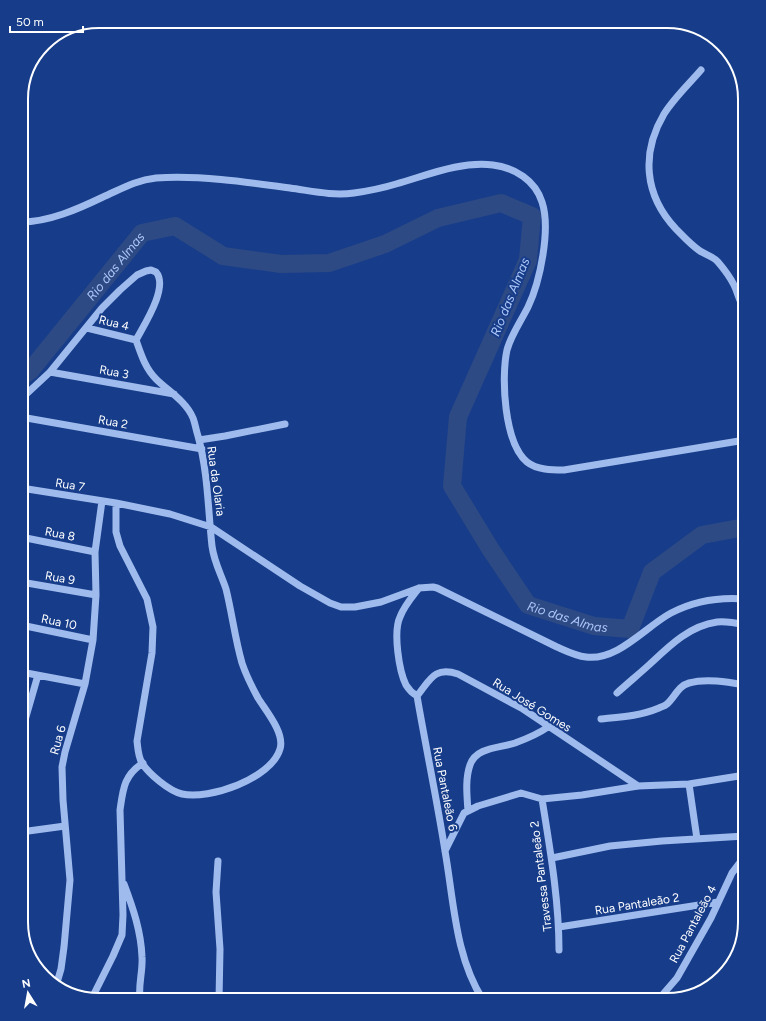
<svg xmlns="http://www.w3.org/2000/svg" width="766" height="1021" viewBox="0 0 766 1021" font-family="Figtree,sans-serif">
<rect width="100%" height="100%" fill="#173d8a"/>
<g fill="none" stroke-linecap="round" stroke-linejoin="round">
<path stroke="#2e4a84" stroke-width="18" id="s1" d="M 21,377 L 30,371 L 142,233 L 175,226 L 223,256 L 281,264 L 329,263 L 385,244 L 438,218 L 501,203 L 532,216 L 528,260 L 458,417 L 452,486 L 491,550 L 528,605 L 594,626 L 630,629 L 652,572 L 702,535 L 745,527"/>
<path stroke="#9fbbee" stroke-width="7" d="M 701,70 C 689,84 674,98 664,114 C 641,153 644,195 676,229 C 683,236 691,245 700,251 C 706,255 714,257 718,262 C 724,269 730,277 734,285 C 738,293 739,302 745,309
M 21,222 C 49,222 78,209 103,197 C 121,189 136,180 156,178 C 199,175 247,182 290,188 C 312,191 332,196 354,193 C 368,191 383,188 396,184 C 428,175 460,161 493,165 C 515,168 535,180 542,202 C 551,229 540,282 528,307 C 521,321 511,335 507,350 C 501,377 504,443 527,462 C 537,470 552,470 564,470 L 745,440
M 87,328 L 136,340
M 50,372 L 174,394
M 21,399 L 50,372 L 102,308 L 120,290 L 137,275 L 146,271 L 151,270 L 156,272 C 169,287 144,325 136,340 C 141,354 145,368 156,379 C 168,391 186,401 193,418 C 195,423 196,430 198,436 C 208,472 208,510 212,546 C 214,562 221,574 226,589 C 232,613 235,639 242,663 C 246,675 252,687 258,698 C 266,711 285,733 280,749 C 271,779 209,800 182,794 C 169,791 149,774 142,763 C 138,756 138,749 137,741 L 152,653 L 153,627 L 147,599 L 120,546 L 116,532 L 116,503
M 21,417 L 202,449
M 199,440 L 225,436 L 285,424
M 21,488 L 116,503 L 170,514 L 211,527 L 300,586 L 330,603 L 341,607 L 355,607 L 381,602 L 419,588 L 433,587 L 437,588 L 557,647 C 566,651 576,656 586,657 C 618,661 645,627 671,613 C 694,601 720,597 745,599
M 21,537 L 95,552
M 21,582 L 96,595
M 419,588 C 412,597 404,606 400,617 C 393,632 399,671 406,685 C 409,690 412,693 417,696 C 426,748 437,800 445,851 C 454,902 455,956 483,1000
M 21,625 L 93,640
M 21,672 L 85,684
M 617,693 C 628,683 639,674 650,664 C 669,646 689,626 717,622 C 727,621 736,623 745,625
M 417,696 C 430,680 434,666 458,674 L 523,709 L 638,786
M 601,719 C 621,717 640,716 659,708 C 661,707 665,706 667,704 C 675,697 678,686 689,683 C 706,678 728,682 745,685
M 21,734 L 38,675
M 689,784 L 697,839
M 542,799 C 550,849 559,900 559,950
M 468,811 C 467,796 465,779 470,765 C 476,747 500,748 515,743 C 526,739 538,734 548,727
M 21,832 L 65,826
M 445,851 L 464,813 L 478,806 L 521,793 L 542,799 L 582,795 L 638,786 L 689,784 L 745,775
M 552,858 L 610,846 L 662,841 L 745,836
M 218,861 L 216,892 L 220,949 L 219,1000
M 21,863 L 22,883 L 21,923
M 124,884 C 133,908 141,931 142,957 C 143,971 138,985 140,1000
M 559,927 L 718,902
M 56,986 L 61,969 L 64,947 L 70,880 L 63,800 L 62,767 L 65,752 L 85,684 L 93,640 L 96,595 L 95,552 L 102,501
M 92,998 L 113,956 L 122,935 L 123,915 L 120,810 C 123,789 124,775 143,763
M 541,1000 L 553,998 L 559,1000
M 658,1000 L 677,978 L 711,918 L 732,873 L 745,856"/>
</g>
<g text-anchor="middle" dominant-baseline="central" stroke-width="4" stroke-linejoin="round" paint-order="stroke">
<g font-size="12" fill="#fff" stroke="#173d8a">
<text transform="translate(114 323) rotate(14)">Rua 4</text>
<text transform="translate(114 372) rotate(10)">Rua 3</text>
<text transform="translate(113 422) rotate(10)">Rua 2</text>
<text transform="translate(216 481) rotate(82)">Rua da Olaria</text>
<text transform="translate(70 485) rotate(9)">Rua 7</text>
<text transform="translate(60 534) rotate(11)">Rua 8</text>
<text transform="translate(60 578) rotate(10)">Rua 9</text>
<text transform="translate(59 622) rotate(12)">Rua 10</text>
<text transform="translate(532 705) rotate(32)">Rua José Gomes</text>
<text transform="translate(58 740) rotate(-74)">Rua 6</text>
<text transform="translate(445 789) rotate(79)">Rua Pantaleão 6</text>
<text transform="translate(541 876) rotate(-97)">Travessa Pantaleão 2</text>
<text transform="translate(637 904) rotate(-9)">Rua Pantaleão 2</text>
<text transform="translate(693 924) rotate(-62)">Rua Pantaleão 4</text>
</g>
<g font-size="13" font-style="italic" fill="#abc5f6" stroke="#173d8a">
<text stroke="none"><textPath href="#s1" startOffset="146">Rio das Almas</textPath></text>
<text transform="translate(510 297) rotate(-68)">Rio das Almas</text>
<text stroke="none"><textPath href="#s1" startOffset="1070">Rio das Almas</textPath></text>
</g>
</g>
<path d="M0 0H766V1021H0ZM99 28H667A71 71 0 0 1 738 99V922A71 71 0 0 1 667 993H99A71 71 0 0 1 28 922V99A71 71 0 0 1 99 28Z" fill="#173d8a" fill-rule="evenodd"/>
<path fill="none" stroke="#fff" stroke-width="2" d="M99 28H667A71 71 0 0 1 738 99V922A71 71 0 0 1 667 993H99A71 71 0 0 1 28 922V99A71 71 0 0 1 99 28Z"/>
<g transform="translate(28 993) rotate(349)" stroke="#173d8a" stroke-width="3" paint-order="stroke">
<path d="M0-3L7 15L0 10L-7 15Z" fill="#ffffff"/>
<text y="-6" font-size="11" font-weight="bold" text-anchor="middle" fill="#ffffff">N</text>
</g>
<path d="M10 26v6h73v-6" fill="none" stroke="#ffffff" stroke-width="2"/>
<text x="16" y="26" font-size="12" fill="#ffffff" stroke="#173d8a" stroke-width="3" paint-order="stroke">50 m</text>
</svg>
